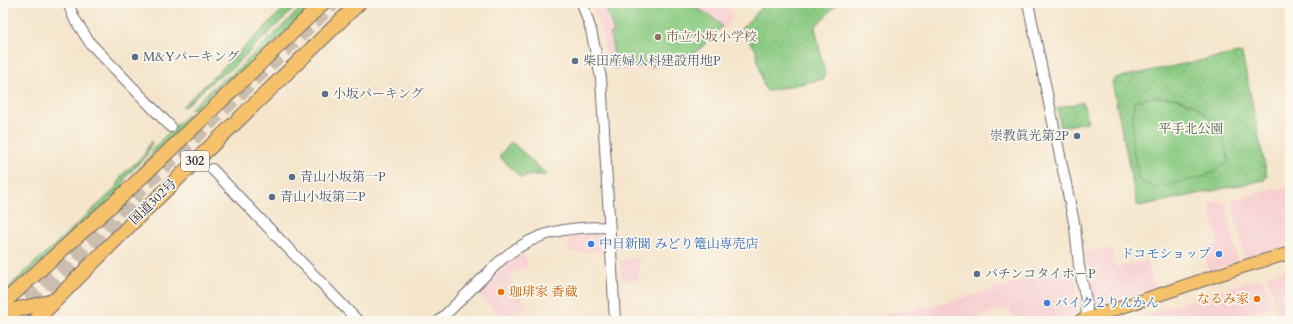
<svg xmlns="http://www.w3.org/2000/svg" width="1293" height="324" viewBox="0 0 1293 324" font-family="Cardo,'Noto Serif JP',serif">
<defs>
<pattern id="green-dots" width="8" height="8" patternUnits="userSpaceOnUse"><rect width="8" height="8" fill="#8acb82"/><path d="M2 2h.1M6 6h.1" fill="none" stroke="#77ae71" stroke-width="1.8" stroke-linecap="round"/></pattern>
</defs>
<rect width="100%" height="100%" fill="#fbf7ec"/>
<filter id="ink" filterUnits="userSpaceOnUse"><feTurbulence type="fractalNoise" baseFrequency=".025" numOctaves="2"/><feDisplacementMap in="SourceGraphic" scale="8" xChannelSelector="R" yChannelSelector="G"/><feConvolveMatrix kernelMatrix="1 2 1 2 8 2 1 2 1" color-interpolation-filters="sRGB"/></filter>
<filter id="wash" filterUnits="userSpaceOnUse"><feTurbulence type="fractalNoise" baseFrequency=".012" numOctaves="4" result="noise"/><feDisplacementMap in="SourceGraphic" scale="16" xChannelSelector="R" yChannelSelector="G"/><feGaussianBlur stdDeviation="0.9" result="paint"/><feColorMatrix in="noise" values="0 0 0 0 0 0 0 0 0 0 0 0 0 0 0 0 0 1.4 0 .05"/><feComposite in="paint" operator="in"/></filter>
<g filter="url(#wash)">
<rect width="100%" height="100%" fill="#f5e5cc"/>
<path fill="#f7cfd1" d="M 591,3 L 723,3 L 733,13 L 732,20 L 697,53 L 680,62 L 660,68 L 615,71 L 608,66 L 600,27 Z
M 1290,188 L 1290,246 L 1274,249 L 1247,259 L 1244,256 L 1232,201 L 1234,199 L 1273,189 Z
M 1222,201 L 1226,204 L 1237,259 L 1235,262 L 1209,270 L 1202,249 L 1218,244 L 1209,203 Z
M 597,233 L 602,240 L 602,252 L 569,252 L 570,236 Z
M 1111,247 L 1116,268 L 1147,261 L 1155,288 L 1101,306 L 1095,303 L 1085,252 Z
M 522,252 L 529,265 L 509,277 L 528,307 L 504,319 L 501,318 L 480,295 L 480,290 L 507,264 Z
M 639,258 L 639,281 L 625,281 L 622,278 L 621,259 Z
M 1290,269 L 1290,321 L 1280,321 L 1267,279 L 1268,275 Z
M 1071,270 L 1075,273 L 1079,310 L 1076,314 L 1054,321 L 1013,321 L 1009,307 L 977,317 L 978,321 L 866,321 L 865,319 L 963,298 L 1023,280 Z
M 1259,278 L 1263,280 L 1272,306 L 1248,313 L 1249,321 L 1127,321 Z
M 586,314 L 606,314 L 606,321 L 587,321 Z"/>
<path fill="url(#green-dots)" stroke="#56765e" d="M 290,3 L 300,3 L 228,72 L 217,77 L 187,105 L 182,107 Z
M 306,3 L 317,3 L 238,78 L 222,83 L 196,108 L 189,110 L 219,82 L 234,73 Z
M 766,3 L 838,3 L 815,27 L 825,74 L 823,79 L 767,91 L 764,87 L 755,48 L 741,33 L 741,29 Z
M 1238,53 L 1242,54 L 1267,176 L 1264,180 L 1140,206 L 1137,205 L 1112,82 L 1115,78 Z
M 221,89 L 224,90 L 133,176 L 151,156 L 153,149 L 158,143 L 186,116 L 198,112 Z
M 1083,102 L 1088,122 L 1061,127 L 1057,108 Z
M 152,141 L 147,155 L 126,177 L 123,188 L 3,297 L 3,292 L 113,191 L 118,184 L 122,175 L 144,155 L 148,146 Z
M 512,142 L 547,175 L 531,175 L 521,178 L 499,156 Z"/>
<path fill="#8acb82" stroke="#56765e" d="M 607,3 L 691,3 L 697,9 L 710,15 L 722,26 C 712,37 701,50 687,57 C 665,68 638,66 614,67 L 613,48 L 610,34 L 614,33 L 605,5 Z
M 1153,97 L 1175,98 L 1196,106 L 1215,123 L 1223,137 L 1229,162 L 1206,176 L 1155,188 L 1139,180 L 1132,143 L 1134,101 Z"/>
</g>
<g filter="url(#ink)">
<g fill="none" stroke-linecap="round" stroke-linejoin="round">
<path stroke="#cbbeaf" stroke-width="14" stroke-dasharray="14 7" stroke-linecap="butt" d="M 12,314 L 334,3
M 20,321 L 145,201"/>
<defs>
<path id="minor" d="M 68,3 L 74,18 L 90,43 L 171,127
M 582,3 L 591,30 L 601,78 L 615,321
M 1028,3 L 1075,227 L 1079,266 L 1087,305 L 1086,321
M 212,169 L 358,321
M 439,321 L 501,260 C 536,231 565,227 609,227"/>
<path id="major" d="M 1080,321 L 1242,267 L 1290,253"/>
<path id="highway" d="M 3,303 L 125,193 L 323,3
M 3,317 C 17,305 38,308 54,300
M 35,321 L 142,213 L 359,3"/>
</defs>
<use href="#minor" stroke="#6c666e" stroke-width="12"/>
<use href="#major" stroke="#6c666e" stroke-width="14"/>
<use href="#highway" stroke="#6c666e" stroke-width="16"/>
<use href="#minor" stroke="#fff" stroke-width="10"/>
<use href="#major" stroke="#f5c16b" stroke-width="12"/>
<use href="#highway" stroke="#f5c16b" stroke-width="14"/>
</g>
</g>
<circle fill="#8d6e63" stroke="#fbf7ec" stroke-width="1.5" cx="658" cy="37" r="4"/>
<g fill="#5c6f8a" stroke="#fbf7ec" stroke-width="1.5">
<circle cx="135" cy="57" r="4"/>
<circle cx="575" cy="61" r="4"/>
<circle cx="325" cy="94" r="4"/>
<circle cx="1077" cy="136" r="4"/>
<circle cx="292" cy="177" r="4"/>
<circle cx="272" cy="197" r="4"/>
<circle cx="977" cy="274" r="4"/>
</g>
<g fill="#3f7fe0" stroke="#fbf7ec" stroke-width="1.5">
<circle cx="591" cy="244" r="4"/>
<circle cx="1219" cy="254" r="4"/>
<circle cx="1047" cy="303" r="4"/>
</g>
<g fill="#e8710a" stroke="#fbf7ec" stroke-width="1.5">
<circle cx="501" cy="292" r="4"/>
<circle cx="1257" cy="299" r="4"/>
</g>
<g text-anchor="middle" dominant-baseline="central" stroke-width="3.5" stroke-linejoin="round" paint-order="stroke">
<rect fill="#fbf7ec" stroke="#636270" stroke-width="1" x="181" y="151" width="28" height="20" rx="3"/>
<g font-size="12" font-weight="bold" fill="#22223b">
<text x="195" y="161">302</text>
</g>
<g font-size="13" fill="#785e54" stroke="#fbf7ec" text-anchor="start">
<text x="666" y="37">市立小坂小学校</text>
</g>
<g font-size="13" fill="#4e5e75" stroke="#fbf7ec" text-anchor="start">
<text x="143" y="57">M&amp;Yパーキング</text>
<text x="583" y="61">柴田産婦人科建設用地P</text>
<text x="333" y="94">小坂パーキング</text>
<text x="1069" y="136" text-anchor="end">崇教眞光第2P</text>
<text x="300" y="177">青山小坂第一P</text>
<text x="280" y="197">青山小坂第二P</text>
<text x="985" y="274">パチンコタイホーP</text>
</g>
<g font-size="13" fill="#465d54" stroke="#fbf7ec">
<text x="1191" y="129">平手北公園</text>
</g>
<g font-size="13" fill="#22223b" stroke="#fbf7ec">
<text transform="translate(153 202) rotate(-44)">国道302号</text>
</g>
<g font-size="13" fill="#366cbe" stroke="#fbf7ec" text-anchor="start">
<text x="599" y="244">中日新聞 みどり篭山専売店</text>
<text x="1211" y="254" text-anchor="end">ドコモショップ</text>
<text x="1055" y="303">バイク２りんかん</text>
</g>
<g font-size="13" fill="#c56008" stroke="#fbf7ec" text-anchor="start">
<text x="509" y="292">珈琲家 香蔵</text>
<text x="1249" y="299" text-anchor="end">なるみ家</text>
</g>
</g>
<rect width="1293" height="324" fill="none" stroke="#fbf7ec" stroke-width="16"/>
</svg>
